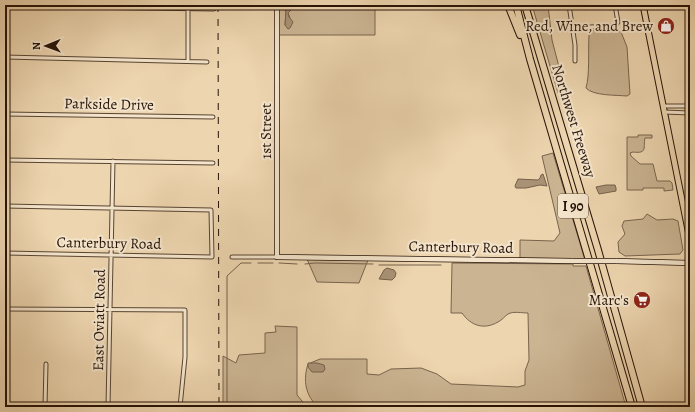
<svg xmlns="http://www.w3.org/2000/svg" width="695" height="412" viewBox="0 0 695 412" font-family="Alegreya,serif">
<rect width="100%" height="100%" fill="#edd5af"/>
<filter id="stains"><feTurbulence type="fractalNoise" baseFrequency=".005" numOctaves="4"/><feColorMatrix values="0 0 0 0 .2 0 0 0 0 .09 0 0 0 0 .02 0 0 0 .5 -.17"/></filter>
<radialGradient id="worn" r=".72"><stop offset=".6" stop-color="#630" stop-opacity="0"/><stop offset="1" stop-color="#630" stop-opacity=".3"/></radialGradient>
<path fill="#cbb492" stroke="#78644c" d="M 279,5 L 285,5 L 286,12 L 285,25 L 290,18 L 288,13 L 289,10 L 293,9 L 296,5 L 375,5 L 375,35 L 279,35 Z
M 532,5 L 548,5 L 552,40 L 565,90 L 558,93 Z
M 611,29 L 621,32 L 627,47 L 630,94 L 627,96 C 617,95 593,96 586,88 C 590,74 588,51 589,35 L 590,31 Z
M 638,135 L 652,135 L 652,138 L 645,138 C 643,147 648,154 633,152 L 630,153 L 631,156 L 640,164 L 653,164 L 657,181 L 670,181 L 672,183 L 673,190 L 664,191 L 664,188 L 643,188 L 643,190 L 627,190 L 627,137 L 638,137 Z
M 553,153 L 585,260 L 520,259 L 520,240 L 554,241 L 560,233 L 542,156 Z
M 647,214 L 657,220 L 673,219 L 678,221 L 683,250 L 680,254 L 625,256 L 619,252 L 618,242 L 625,234 L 622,226 L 624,221 L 643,219 Z
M 307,259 L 368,260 L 359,283 L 317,282 Z
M 452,263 L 573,264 L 573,266 L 586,266 L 626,407 L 318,407 C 305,395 303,380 308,364 L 320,359 L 367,359 L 367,374 L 379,375 L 391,369 L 421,368 L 437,374 L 451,384 L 518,387 L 525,385 L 525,371 L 529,360 L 528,313 C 522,313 513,311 508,314 C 505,316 502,320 498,322 C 484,330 471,326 462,313 L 451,313 Z
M 275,326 L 297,327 L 297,395 L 307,407 L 223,407 L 223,356 L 236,363 L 239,355 L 265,353 L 265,333 L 276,332 Z"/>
<path fill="#a99376" stroke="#75604a" d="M 285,5 L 296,5 L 288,13 L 289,17 L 293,22 L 290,28 L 288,29 L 285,25 L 286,12 Z
M 543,174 L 547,186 L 540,185 L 526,188 L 516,188 L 515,186 L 518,179 L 538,180 L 540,178 L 541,175 Z
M 606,185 L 615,185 L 616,188 L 616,191 L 599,194 L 596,187 Z
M 387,268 L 394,270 L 396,273 L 395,277 L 392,280 L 379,279 L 384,270 Z
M 308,363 L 317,363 L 324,365 L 325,369 L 323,372 L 312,372 L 308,367 Z"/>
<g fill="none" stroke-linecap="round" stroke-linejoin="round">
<path stroke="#75604a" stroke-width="1" d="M 258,263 L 273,263
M 279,263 L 297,264
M 305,264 L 315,263 L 373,264
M 379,265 L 441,265
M 227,407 L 227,276 L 241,263 L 251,263"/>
<defs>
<path id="street" d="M 188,5 L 188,61
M 569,5 L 575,45 L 575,61
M 5,6 L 214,9
M 572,31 L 590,27 L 615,26 L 618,22 L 615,5
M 5,57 L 207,62
M 663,106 L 690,106
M 664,112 L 690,113
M 5,114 L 213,117
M 5,160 L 213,163
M 5,206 L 211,210 L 212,257 L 5,253
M 232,257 L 277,257
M 5,309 L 185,310 L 185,357 L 180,407
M 45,407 L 46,364
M 108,407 L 113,161"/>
<path id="secondary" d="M 277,5 L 277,257 L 573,261
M 616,261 L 690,263"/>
<path id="primary" d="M 643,5 L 690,240"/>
<path id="highway" d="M 508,5 L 520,35
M 516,5 L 530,59 L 632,407
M 525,5 L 598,250 L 642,407"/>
</defs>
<use href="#street" stroke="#584431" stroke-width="5"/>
<use href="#secondary" stroke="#261307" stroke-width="6"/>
<use href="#primary" stroke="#261307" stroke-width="7"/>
<use href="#highway" stroke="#261307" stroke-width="8"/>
<use href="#street" stroke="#f3e4cb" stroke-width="3"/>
<use href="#secondary" stroke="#f3e4cb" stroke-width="4.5"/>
<use href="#primary" stroke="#edd5af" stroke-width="5"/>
<use href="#highway" stroke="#edd5af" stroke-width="6"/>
<path stroke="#261307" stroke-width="1" stroke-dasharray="7 7" stroke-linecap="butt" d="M 218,5 L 219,407"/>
<defs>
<path id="secondary-bridge" d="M 573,261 L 616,261"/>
</defs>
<use href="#secondary-bridge" stroke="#261307" stroke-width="6" stroke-linecap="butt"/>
<use href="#secondary-bridge" stroke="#f3e4cb" stroke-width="4.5"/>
</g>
<defs>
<symbol id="shop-disc" viewBox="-11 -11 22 22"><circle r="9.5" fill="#8f2418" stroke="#f3e4cb"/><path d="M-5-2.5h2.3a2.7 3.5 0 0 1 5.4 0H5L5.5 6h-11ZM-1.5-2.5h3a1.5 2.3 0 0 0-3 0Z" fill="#fff"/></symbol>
<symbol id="supermarket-disc" viewBox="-11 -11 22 22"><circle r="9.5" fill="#8f2418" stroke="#f3e4cb"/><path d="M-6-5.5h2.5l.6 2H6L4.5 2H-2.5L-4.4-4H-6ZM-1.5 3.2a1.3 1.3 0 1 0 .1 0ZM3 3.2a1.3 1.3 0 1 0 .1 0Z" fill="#fff"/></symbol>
</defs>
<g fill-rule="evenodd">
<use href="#shop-disc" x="656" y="16" width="20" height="20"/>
<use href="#supermarket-disc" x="632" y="290" width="20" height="20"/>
</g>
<g text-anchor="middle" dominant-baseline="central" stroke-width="4" stroke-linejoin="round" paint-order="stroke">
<rect fill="#f3e4cb" stroke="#645242" stroke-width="1" x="558" y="194" width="30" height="24" rx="3"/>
<g font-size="14" font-weight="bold" fill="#261307">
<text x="573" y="206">I 90</text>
</g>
<g font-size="15" fill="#261307" stroke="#f3e4cb" text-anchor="end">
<text x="653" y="26">Red, Wine, and Brew</text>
<text x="629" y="300">Marc's</text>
</g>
<g font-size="15" fill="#261307" stroke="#f3e4cb">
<text transform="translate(109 104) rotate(1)">Parkside Drive</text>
<text transform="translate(574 121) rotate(73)">Northwest Freeway</text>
<text transform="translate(266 131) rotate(-90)">1st Street</text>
<text transform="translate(109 243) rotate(1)">Canterbury Road</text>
<text transform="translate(461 247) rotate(1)">Canterbury Road</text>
<text transform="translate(99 320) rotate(-89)">East Oviatt Road</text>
</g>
</g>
<rect width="695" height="412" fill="none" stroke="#edd5af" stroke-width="20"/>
<rect x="6" y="6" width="683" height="400" fill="none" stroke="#261307" stroke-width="2"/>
<rect x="10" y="10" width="675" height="392" fill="none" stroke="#261307"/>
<g transform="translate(46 46) rotate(269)" stroke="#f3e4cb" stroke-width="3" paint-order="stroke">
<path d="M0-3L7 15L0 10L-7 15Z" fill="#261307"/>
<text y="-6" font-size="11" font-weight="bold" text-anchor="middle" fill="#261307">N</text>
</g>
<rect width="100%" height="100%" filter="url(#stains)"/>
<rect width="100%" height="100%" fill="url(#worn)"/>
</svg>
